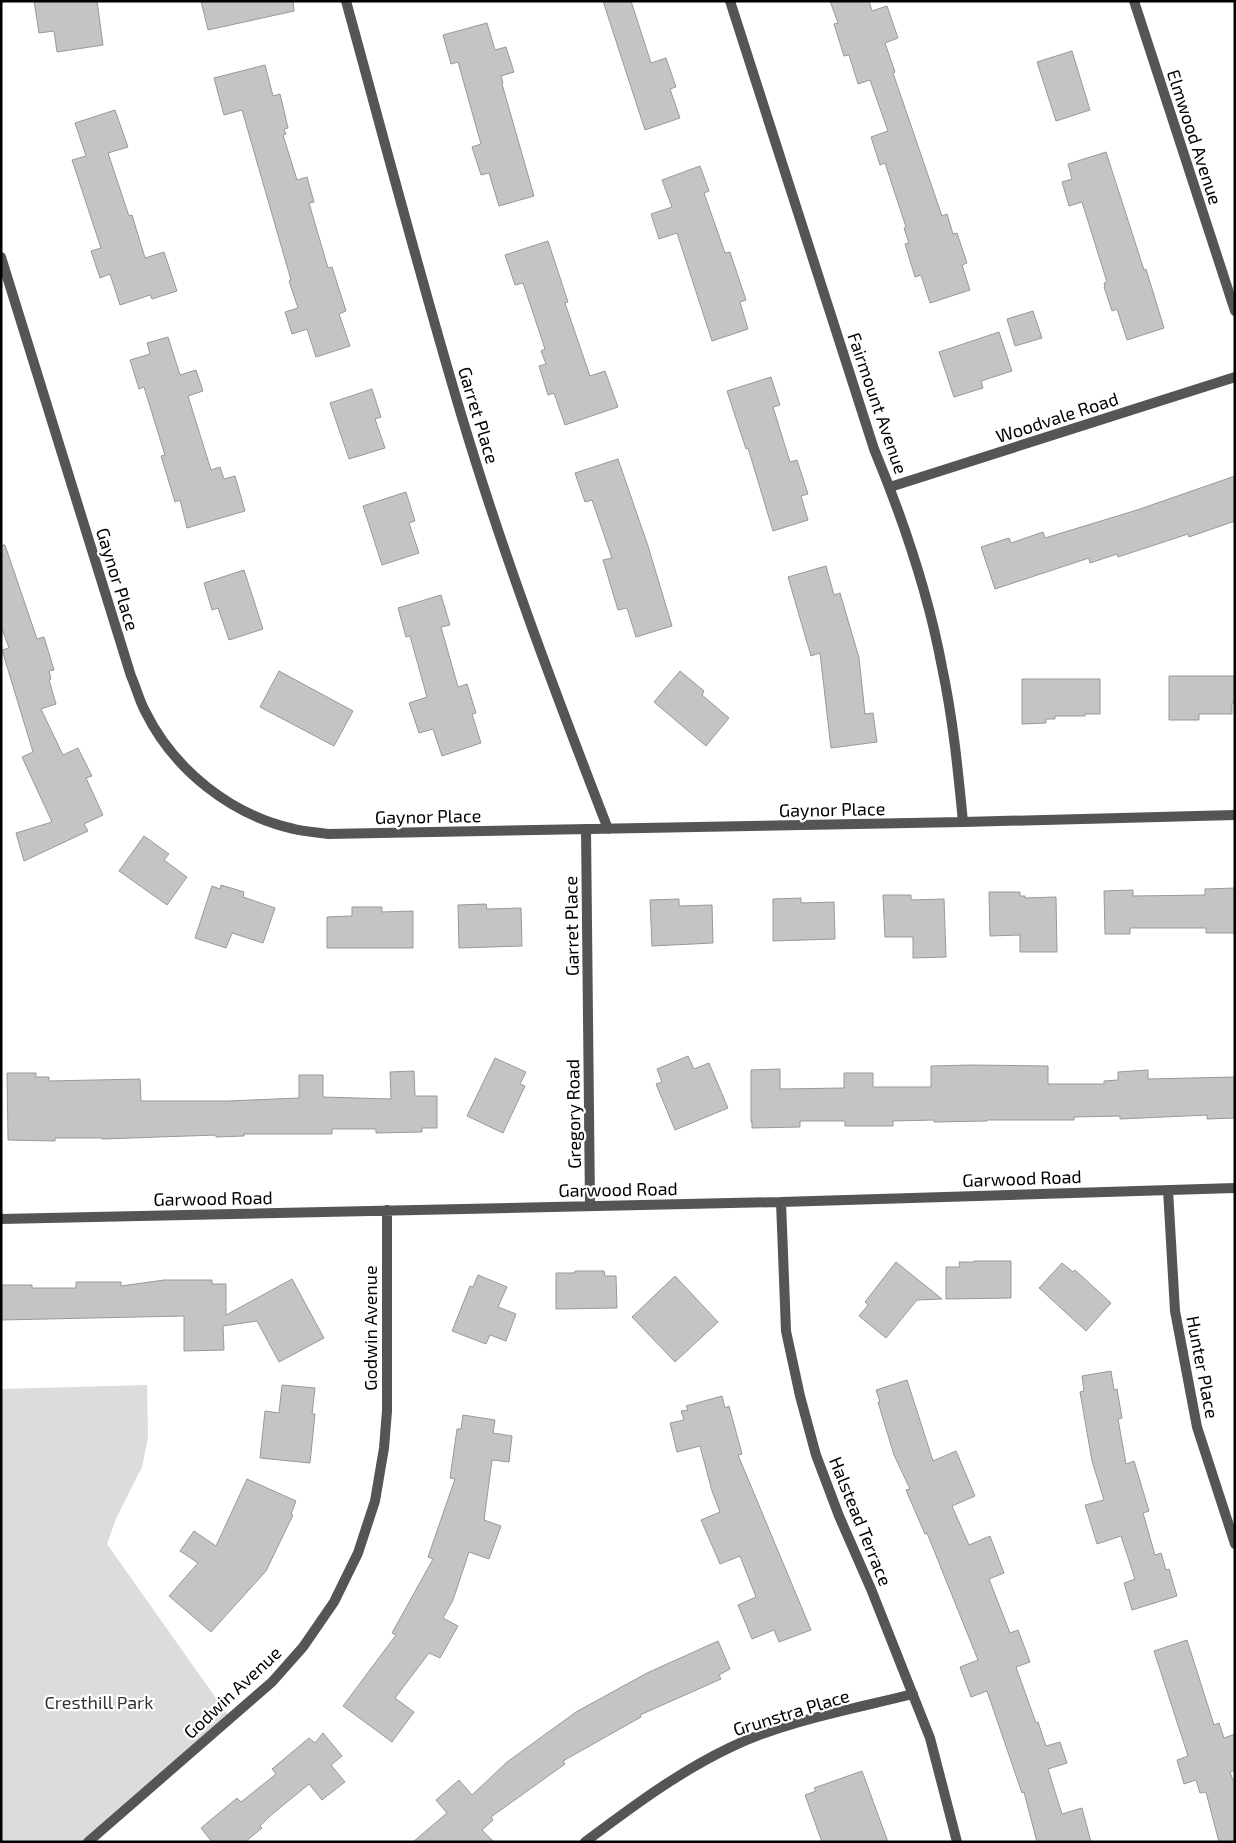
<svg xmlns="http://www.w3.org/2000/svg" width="1236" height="1843" viewBox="0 0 1236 1843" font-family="'Exo 2',sans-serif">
<rect width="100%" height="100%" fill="#fff"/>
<path fill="#dcdcdc" d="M 147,1385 L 148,1437 L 142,1467 L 116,1519 L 107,1544 L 230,1718 L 88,1842 L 1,1842 L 1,1389 Z"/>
<path fill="#c4c4c4" stroke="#999" d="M 34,1 L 97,1 L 103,45 L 57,52 L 54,31 L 39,33 Z
M 201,1 L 293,1 L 294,11 L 208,30 Z
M 603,1 L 631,1 L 651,63 L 666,58 L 676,87 L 670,89 L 680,118 L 645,130 Z
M 830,1 L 869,1 L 872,11 L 887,6 L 898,38 L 885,43 L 895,72 L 893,73 L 942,216 L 947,214 L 953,234 L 957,233 L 967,263 L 962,265 L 970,290 L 930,303 L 921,275 L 915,277 L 905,244 L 909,243 L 904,228 L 906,227 L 885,163 L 880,165 L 871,137 L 888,131 L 870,80 L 858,84 L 849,55 L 844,56 L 834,24 L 838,23 Z
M 487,23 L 495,50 L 506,47 L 514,72 L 501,76 L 503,83 L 502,84 L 534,196 L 499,206 L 489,173 L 481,175 L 472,147 L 481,144 L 458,62 L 451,64 L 443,35 Z
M 1072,51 L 1090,110 L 1056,121 L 1037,62 Z
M 265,65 L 273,96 L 280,94 L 288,128 L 284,129 L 286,134 L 283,135 L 297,180 L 307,177 L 314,202 L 309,203 L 328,268 L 332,267 L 346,311 L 339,314 L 350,346 L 316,357 L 307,329 L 292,334 L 285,312 L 298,308 L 289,281 L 291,280 L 242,110 L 224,115 L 214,78 Z
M 115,110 L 128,147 L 108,153 L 129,216 L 132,215 L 145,258 L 164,252 L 177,291 L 152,299 L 150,295 L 120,305 L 110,274 L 100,278 L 91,251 L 101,248 L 72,160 L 86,156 L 75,123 Z
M 1106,152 L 1144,270 L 1146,269 L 1164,328 L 1127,340 L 1117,309 L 1112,311 L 1104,287 L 1105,287 L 1104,283 L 1107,282 L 1082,202 L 1069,206 L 1062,182 L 1072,179 L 1068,164 Z
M 700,166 L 709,191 L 704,193 L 725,253 L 730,252 L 746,300 L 740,302 L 748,329 L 712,341 L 677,233 L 659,239 L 651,214 L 672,207 L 662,180 Z
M 548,241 L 568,302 L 565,303 L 590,376 L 605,371 L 618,407 L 565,425 L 554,393 L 548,395 L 539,366 L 546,364 L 541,351 L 545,349 L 523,283 L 515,285 L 505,255 Z
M 1033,311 L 1042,338 L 1015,346 L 1007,319 Z
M 999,332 L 1012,371 L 981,381 L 983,388 L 954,397 L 939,352 Z
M 168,337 L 180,375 L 196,370 L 203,391 L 188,396 L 211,470 L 220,467 L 224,479 L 235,476 L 245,511 L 187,528 L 180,500 L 175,502 L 161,456 L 165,455 L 144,387 L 139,389 L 130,360 L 150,354 L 147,343 Z
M 771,377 L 780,405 L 773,407 L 790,462 L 797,460 L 808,494 L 801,496 L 808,520 L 773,531 L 748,448 L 746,449 L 727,391 Z
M 372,389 L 381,417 L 375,419 L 385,448 L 349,459 L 330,403 Z
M 618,459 L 648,546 L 672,626 L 636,637 L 627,608 L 618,610 L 603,560 L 612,558 L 592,500 L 585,502 L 575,473 Z
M 1235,476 L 1235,521 L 1189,537 L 1188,534 L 1118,557 L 1117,554 L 1090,563 L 1089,558 L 995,589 L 981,547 L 1009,538 L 1011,543 L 1043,532 L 1045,538 L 1137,510 Z
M 406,492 L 415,521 L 409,523 L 419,553 L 382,565 L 363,506 Z
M 1,545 L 5,545 L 37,639 L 44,637 L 54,670 L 49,671 L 51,679 L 49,680 L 56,704 L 41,709 L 63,755 L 78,748 L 92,776 L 86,778 L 103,815 L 84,824 L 88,831 L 24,861 L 16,833 L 52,822 L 22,757 L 33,752 L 2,650 L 9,648 L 1,626 Z
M 826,566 L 834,595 L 840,593 L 859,658 L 865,714 L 873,713 L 877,742 L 831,748 L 820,653 L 811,656 L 788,577 Z
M 244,570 L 263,629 L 229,640 L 218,608 L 212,610 L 204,583 Z
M 441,595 L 450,625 L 441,627 L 458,687 L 467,684 L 476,713 L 472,714 L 481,743 L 442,756 L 433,729 L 419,733 L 409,703 L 427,697 L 410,636 L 406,637 L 398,608 Z
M 279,671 L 353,711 L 334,746 L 260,707 Z
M 680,671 L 704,691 L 702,695 L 729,718 L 706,746 L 654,702 Z
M 1169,676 L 1235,676 L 1235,703 L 1232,703 L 1232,714 L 1199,714 L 1199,720 L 1169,720 Z
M 1022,679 L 1100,679 L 1100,714 L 1085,714 L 1085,716 L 1055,716 L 1055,719 L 1046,719 L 1046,723 L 1022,724 Z
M 144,836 L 169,854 L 164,860 L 187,877 L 167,905 L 119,871 Z
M 221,885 L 244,892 L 243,897 L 275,908 L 263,943 L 232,933 L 226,948 L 195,938 L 212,886 L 220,889 Z
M 1235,888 L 1235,933 L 1206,933 L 1206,928 L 1130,928 L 1130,934 L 1105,934 L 1104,891 L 1133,890 L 1133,896 L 1205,895 L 1205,889 Z
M 989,892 L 1020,892 L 1020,896 L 1025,896 L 1025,898 L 1056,897 L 1057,952 L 1020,952 L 1020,935 L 990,936 Z
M 883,895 L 911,895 L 911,900 L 944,899 L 946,957 L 913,958 L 913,937 L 885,937 Z
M 801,898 L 801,903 L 834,902 L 835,939 L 773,941 L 773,899 Z
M 679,899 L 679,906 L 712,905 L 713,943 L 652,946 L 650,900 Z
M 486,904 L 487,909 L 521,908 L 522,946 L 459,948 L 458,905 Z
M 352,907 L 382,907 L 382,912 L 413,911 L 413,948 L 327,948 L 327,917 L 352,916 Z
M 688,1056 L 694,1069 L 709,1063 L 728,1108 L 675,1130 L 656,1084 L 662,1082 L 657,1069 Z
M 495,1058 L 526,1072 L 520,1084 L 525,1086 L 503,1133 L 467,1116 Z
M 972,1065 L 1048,1066 L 1048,1084 L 1104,1084 L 1104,1081 L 1118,1080 L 1118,1072 L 1148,1070 L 1148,1079 L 1235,1077 L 1235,1118 L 1207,1119 L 1207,1115 L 1120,1119 L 1120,1116 L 1074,1117 L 1074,1120 L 987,1120 L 987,1121 L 934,1122 L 934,1120 L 893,1121 L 893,1126 L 845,1126 L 845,1121 L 800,1121 L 800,1127 L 752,1128 L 752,1122 L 751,1122 L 751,1070 L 780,1069 L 780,1089 L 844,1088 L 844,1073 L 873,1073 L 873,1087 L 931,1087 L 931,1066 Z
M 414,1071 L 415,1096 L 437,1096 L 437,1128 L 422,1128 L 422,1132 L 376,1133 L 376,1129 L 332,1129 L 332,1134 L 244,1134 L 244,1136 L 216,1137 L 216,1135 L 102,1139 L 102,1138 L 55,1138 L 55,1141 L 8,1140 L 7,1073 L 36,1073 L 36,1077 L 49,1077 L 49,1081 L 140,1079 L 141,1101 L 228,1101 L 299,1098 L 299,1075 L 323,1075 L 323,1097 L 391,1099 L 390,1072 Z
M 974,1261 L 1011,1261 L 1011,1298 L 946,1299 L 946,1267 L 960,1267 L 959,1262 L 974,1262 Z
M 896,1262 L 942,1299 L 917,1300 L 886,1338 L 859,1316 L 868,1305 L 865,1302 Z
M 1062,1263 L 1073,1272 L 1075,1270 L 1111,1303 L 1086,1331 L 1039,1288 Z
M 575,1271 L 604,1271 L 605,1276 L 616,1276 L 617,1308 L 556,1309 L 556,1273 L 575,1273 Z
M 478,1275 L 507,1287 L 498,1307 L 516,1314 L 506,1341 L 490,1335 L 486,1344 L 452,1331 L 470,1286 L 473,1287 Z
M 675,1276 L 718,1322 L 675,1362 L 632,1317 Z
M 292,1279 L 324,1338 L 279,1362 L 257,1321 L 223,1326 L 224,1350 L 184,1351 L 184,1316 L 1,1320 L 1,1285 L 32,1285 L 32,1288 L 76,1288 L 76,1282 L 121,1282 L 121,1286 L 164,1280 L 212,1280 L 212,1284 L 226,1284 L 226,1315 Z
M 1111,1371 L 1114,1390 L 1117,1389 L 1122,1418 L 1118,1419 L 1126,1464 L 1134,1461 L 1149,1511 L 1143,1513 L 1155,1555 L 1161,1553 L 1166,1570 L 1169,1569 L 1177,1596 L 1132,1610 L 1124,1583 L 1135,1579 L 1121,1536 L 1097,1544 L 1085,1505 L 1104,1500 L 1092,1461 L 1080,1392 L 1084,1391 L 1082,1376 Z
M 907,1380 L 933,1461 L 956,1451 L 975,1496 L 952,1506 L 969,1545 L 990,1536 L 1004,1573 L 989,1579 L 1010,1633 L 1018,1630 L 1030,1662 L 1016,1667 L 1036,1723 L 1038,1722 L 1046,1746 L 1060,1742 L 1067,1763 L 1048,1769 L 1062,1814 L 1082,1808 L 1091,1842 L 1037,1842 L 1024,1792 L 1022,1793 L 987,1691 L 971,1697 L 960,1667 L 978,1660 L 927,1533 L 925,1534 L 906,1490 L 910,1489 L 894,1455 L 878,1402 L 880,1402 L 876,1390 Z
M 282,1385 L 315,1388 L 312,1414 L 315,1414 L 310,1463 L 260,1458 L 265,1411 L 279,1413 Z
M 722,1396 L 725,1408 L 729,1406 L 742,1454 L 738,1455 L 811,1630 L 779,1642 L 774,1630 L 752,1639 L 738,1605 L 756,1597 L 740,1556 L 720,1564 L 701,1520 L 720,1512 L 712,1491 L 700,1446 L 677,1452 L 670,1423 L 684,1420 L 681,1411 L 688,1410 L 686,1406 Z
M 463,1415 L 495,1420 L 493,1433 L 512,1436 L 509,1462 L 492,1460 L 484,1520 L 501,1526 L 489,1559 L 469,1552 L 453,1600 L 443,1618 L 458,1626 L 440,1658 L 429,1653 L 395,1698 L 414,1712 L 392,1742 L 343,1706 L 396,1635 L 392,1633 L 433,1559 L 428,1557 L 455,1479 L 450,1478 L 457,1429 L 461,1429 Z
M 247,1479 L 296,1501 L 291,1514 L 293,1515 L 266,1571 L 211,1632 L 169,1596 L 198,1563 L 180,1551 L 194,1531 L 216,1546 Z
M 1187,1640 L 1214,1725 L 1219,1723 L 1224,1738 L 1235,1734 L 1235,1770 L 1230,1772 L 1235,1786 L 1235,1842 L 1219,1842 L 1206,1792 L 1200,1793 L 1196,1780 L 1184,1784 L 1177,1760 L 1188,1756 L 1154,1651 Z
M 718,1641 L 730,1669 L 719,1675 L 721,1679 L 640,1715 L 641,1717 L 563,1761 L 565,1764 L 491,1817 L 493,1820 L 482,1830 L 494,1842 L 413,1842 L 447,1813 L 436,1800 L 459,1780 L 472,1795 L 507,1762 L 576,1712 L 647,1673 Z
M 323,1733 L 342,1756 L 331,1765 L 345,1782 L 322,1800 L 309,1784 L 270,1816 L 260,1826 L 262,1828 L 245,1842 L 212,1842 L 201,1828 L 237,1798 L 241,1802 L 276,1774 L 272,1769 L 309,1738 L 315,1743 Z
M 862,1771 L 888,1842 L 822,1842 L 805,1795 L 816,1791 L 814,1788 Z"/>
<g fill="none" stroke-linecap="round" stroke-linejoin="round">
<path stroke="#555" stroke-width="10" d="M 346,1 C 384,139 420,277 461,414 C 503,555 555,692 608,829
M 730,1 L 874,449 C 903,519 928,592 942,667 C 953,719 958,770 963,822
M 1134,1 L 1235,311
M 1,257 L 131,676 C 136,687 139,700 145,711 C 174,770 231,815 294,829 C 305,832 317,832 328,834 L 963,822 L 1235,815
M 890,487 L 1235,377
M 586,829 L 590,1206
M 1168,1190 L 1175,1311 L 1197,1427 L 1235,1544
M 781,1202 L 786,1331 L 800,1396 L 816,1455 L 839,1516 L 871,1589 L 930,1738 L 957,1842
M 1,1219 L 781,1202 L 1235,1188
M 88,1842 L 272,1682 L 303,1647 L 334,1602 L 358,1553 L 375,1501 L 384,1448 L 387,1411 L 387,1210
M 585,1842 C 632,1807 677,1773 729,1748 C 784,1721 853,1709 913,1694"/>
</g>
<g text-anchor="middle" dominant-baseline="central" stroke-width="4.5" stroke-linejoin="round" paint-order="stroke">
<g font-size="18" fill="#000" stroke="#fff">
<text transform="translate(1195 137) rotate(72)">Elmwood Avenue</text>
<text transform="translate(878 403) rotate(71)">Fairmount Avenue</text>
<text transform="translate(479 415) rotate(73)">Garret Place</text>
<text transform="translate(1057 417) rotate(-18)">Woodvale Road</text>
<text transform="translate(118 579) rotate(73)">Gaynor Place</text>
<text transform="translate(832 809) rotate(-1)">Gaynor Place</text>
<text transform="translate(428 816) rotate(-1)">Gaynor Place</text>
<text transform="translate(571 926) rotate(-91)">Garret Place</text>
<text transform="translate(573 1114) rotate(-91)">Gregory Road</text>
<text transform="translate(1022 1178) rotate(-2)">Garwood Road</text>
<text transform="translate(618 1189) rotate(-1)">Garwood Road</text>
<text transform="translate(213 1198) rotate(-1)">Garwood Road</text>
<text transform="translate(370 1328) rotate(-90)">Godwin Avenue</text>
<text transform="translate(1203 1367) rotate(79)">Hunter Place</text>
<text transform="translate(861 1521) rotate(68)">Halstead Terrace</text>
<text transform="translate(232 1692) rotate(-43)">Godwin Avenue</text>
<text transform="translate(791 1712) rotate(-17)">Grunstra Place</text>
</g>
<g font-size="18" fill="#333" stroke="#fff">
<text x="99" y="1702">Cresthill Park</text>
</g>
</g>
<rect width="1236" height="1843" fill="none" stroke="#000000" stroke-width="5"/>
</svg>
